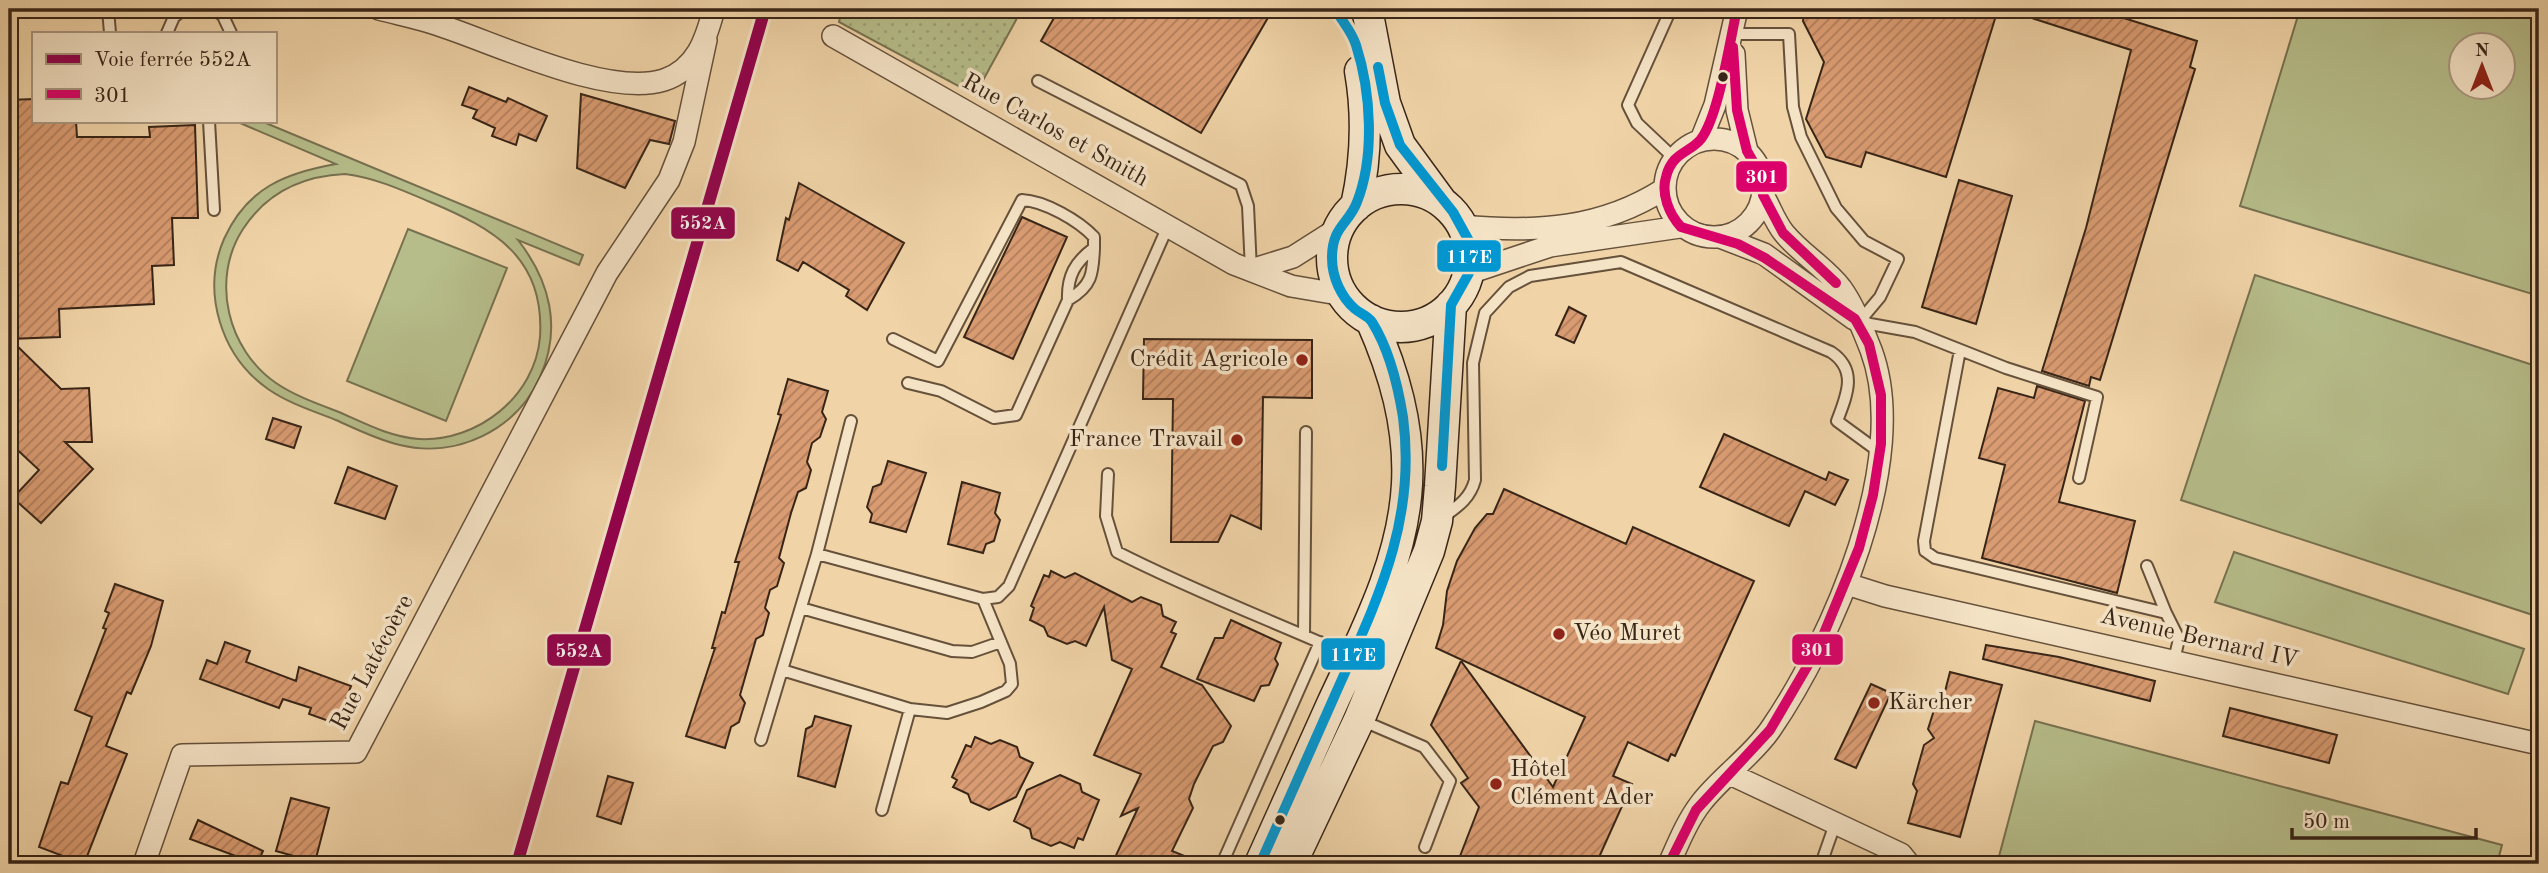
<svg xmlns="http://www.w3.org/2000/svg" width="2548" height="873" viewBox="0 0 2548 873" font-family="'Old Standard TT',serif">
<defs>
<pattern id="grass-dots" width="8" height="8" patternUnits="userSpaceOnUse" patternTransform="scale(1.75)"><rect width="8" height="8" fill="#b6bd8a"/><path d="M2 2h.1M6 6h.1" fill="none" stroke="#9da276" stroke-width="1.8" stroke-linecap="round"/></pattern>
<pattern id="building-hatch" width="6" height="6" patternUnits="userSpaceOnUse" patternTransform="scale(1.75)"><rect width="6" height="6" fill="#d99b71"/><path d="M-1 1l2-2M0 6l6-6M5 7l2-2" fill="none" stroke="#b17e5c"/></pattern>
</defs>
<rect width="100%" height="100%" fill="#f0d4a8"/>
<filter id="stains"><feTurbulence type="fractalNoise" baseFrequency=".00286" numOctaves="4"/><feColorMatrix values="0 0 0 0 .2 0 0 0 0 .09 0 0 0 0 .02 0 0 0 .5 -.17"/></filter>
<radialGradient id="worn" r=".72"><stop offset=".6" stop-color="#630" stop-opacity="0"/><stop offset="1" stop-color="#630" stop-opacity=".3"/></radialGradient>
<path fill="url(#grass-dots)" stroke="#777150" stroke-width="2" d="M 842,9 L 1022,9 L 975,95 L 839,22 Z"/>
<path fill="#b6bd8a" stroke="#777150" stroke-width="2" fill-rule="evenodd" d="M 2300,9 L 2505,9 L 2539,19 L 2539,296 L 2240,206 ZM 2460,46 L 2502,46 L 2502,88 L 2460,88 Z
M 241,121 L 261,121 L 583,255 L 579,265 L 518,240 C 550,281 562,328 540,377 C 517,430 456,459 400,445 C 378,440 356,429 336,420 C 313,411 288,403 268,389 C 221,356 201,292 224,239 C 247,188 285,173 336,164 L 240,123 ZM 345,174 C 376,178 402,190 430,202 C 494,229 545,257 540,337 C 535,397 477,442 419,439 C 390,437 364,423 339,412 C 318,404 295,396 276,383 C 228,350 210,280 243,229 C 267,192 302,176 345,174 Z
M 408,229 L 507,268 L 446,421 L 347,381 Z
M 2255,275 L 2539,367 L 2539,617 L 2181,500 Z
M 2234,552 L 2524,649 L 2508,694 L 2215,602 Z
M 2035,721 L 2502,845 L 2497,864 L 1997,864 Z"/>
<path fill="url(#building-hatch)" stroke="#382517" stroke-width="2" d="M 1059,9 L 1273,9 L 1201,133 L 1041,41 Z
M 1805,9 L 1998,9 L 1946,177 L 1866,152 L 1861,167 L 1826,157 L 1806,119 L 1824,62 L 1803,21 Z
M 2017,9 L 2095,9 L 2197,41 L 2190,67 L 2195,69 L 2100,380 L 2091,377 L 2089,386 L 2042,371 L 2086,228 L 2131,50 L 2016,13 Z
M 469,87 L 506,102 L 508,98 L 547,116 L 536,141 L 519,134 L 516,145 L 492,136 L 495,128 L 473,118 L 477,110 L 462,105 Z
M 581,94 L 675,121 L 669,144 L 650,140 L 625,188 L 577,168 Z
M 33,99 L 33,121 L 76,121 L 77,137 L 150,137 L 149,127 L 195,125 L 198,218 L 172,218 L 174,265 L 152,266 L 154,304 L 59,309 L 60,337 L 10,339 L 61,389 L 89,388 L 92,442 L 65,442 L 93,469 L 41,523 L 13,498 L 39,470 L 9,442 L 9,100 Z
M 1959,180 L 2012,196 L 1976,324 L 1922,307 Z
M 799,183 L 904,243 L 867,310 L 846,296 L 849,290 L 803,262 L 798,271 L 777,260 L 786,218 L 789,220 Z
M 1022,217 L 1067,237 L 1013,359 L 964,337 Z
M 1569,307 L 1586,316 L 1574,343 L 1556,335 Z
M 1144,339 L 1312,340 L 1312,398 L 1263,397 L 1261,529 L 1231,515 L 1218,542 L 1171,542 L 1173,399 L 1143,399 Z
M 788,379 L 828,391 L 822,412 L 826,419 L 820,437 L 812,443 L 807,462 L 811,470 L 806,488 L 798,492 L 791,513 L 779,558 L 784,563 L 777,586 L 770,590 L 765,608 L 769,613 L 763,635 L 756,639 L 740,695 L 745,703 L 742,712 L 739,722 L 731,727 L 725,748 L 686,736 L 715,648 L 712,648 L 722,612 L 725,613 L 739,562 L 735,562 L 781,415 L 778,414 Z
M 2037,386 L 2085,401 L 2059,502 L 2135,521 L 2117,593 L 1982,558 L 2005,465 L 1979,458 L 1998,388 L 2034,398 Z
M 273,418 L 301,427 L 294,448 L 266,439 Z
M 1724,434 L 1826,480 L 1829,472 L 1848,480 L 1835,505 L 1805,491 L 1789,526 L 1700,487 Z
M 888,461 L 926,473 L 906,532 L 870,522 L 872,514 L 867,507 L 873,487 L 881,484 Z
M 348,467 L 397,486 L 385,519 L 335,503 Z
M 962,482 L 1000,493 L 995,513 L 1000,520 L 994,541 L 986,544 L 983,553 L 948,544 Z
M 1504,489 L 1626,544 L 1633,527 L 1754,581 L 1675,756 L 1671,754 L 1668,761 L 1628,742 L 1613,776 L 1632,784 L 1596,864 L 1457,864 L 1479,807 L 1461,783 L 1468,778 L 1431,725 L 1461,661 L 1553,787 L 1585,717 L 1436,648 L 1443,625 L 1447,591 L 1457,561 L 1475,528 L 1487,514 L 1493,514 Z
M 1051,571 L 1065,578 L 1075,573 L 1132,602 L 1141,597 L 1161,605 L 1163,616 L 1176,622 L 1171,632 L 1176,634 L 1161,667 L 1202,685 L 1231,726 L 1223,742 L 1213,746 L 1194,784 L 1189,799 L 1193,808 L 1172,851 L 1204,864 L 1112,864 L 1138,808 L 1121,816 L 1141,774 L 1094,755 L 1132,669 L 1112,660 L 1104,607 L 1086,646 L 1075,641 L 1067,644 L 1048,636 L 1044,627 L 1030,620 L 1034,608 L 1031,606 L 1044,575 L 1049,577 Z
M 115,584 L 163,601 L 151,646 L 131,694 L 127,692 L 106,746 L 127,754 L 84,864 L 39,847 L 61,782 L 68,784 L 92,717 L 75,710 L 106,629 L 103,628 L 109,613 L 105,611 Z
M 1231,620 L 1281,643 L 1275,659 L 1278,664 L 1269,685 L 1261,686 L 1254,701 L 1197,679 L 1215,638 L 1223,638 Z
M 225,642 L 250,651 L 246,662 L 296,681 L 299,667 L 351,686 L 337,724 L 309,714 L 311,708 L 283,699 L 279,708 L 200,679 L 207,660 L 217,664 Z
M 1986,645 L 2059,657 L 2155,681 L 2150,701 L 1983,659 Z
M 1950,672 L 2002,685 L 1960,837 L 1908,823 L 1917,791 L 1913,784 L 1924,745 L 1934,738 L 1928,729 L 1935,707 L 1942,703 Z
M 1871,684 L 1891,693 L 1856,768 L 1835,759 Z
M 2230,708 L 2337,735 L 2329,763 L 2223,736 Z
M 815,716 L 851,726 L 835,787 L 798,776 L 806,729 L 812,726 Z
M 975,737 L 991,744 L 1000,740 L 1017,747 L 1020,757 L 1033,763 L 1016,797 L 989,810 L 971,802 L 968,794 L 953,787 L 957,780 L 952,777 L 966,745 L 971,747 Z
M 1060,775 L 1080,784 L 1082,792 L 1099,800 L 1083,840 L 1078,838 L 1074,848 L 1060,842 L 1051,846 L 1032,838 L 1030,829 L 1014,821 L 1027,790 Z
M 608,776 L 633,783 L 621,824 L 597,816 Z
M 291,798 L 329,808 L 315,862 L 276,851 Z
M 198,820 L 263,851 L 257,864 L 190,839 Z"/>
<g fill="none" stroke-linecap="round" stroke-linejoin="round">
<defs>
<path id="lane" d="M 108,9 L 110,33
M 214,9 L 223,16 L 231,33
M 1335,9 L 1356,43
M 1671,9 L 1628,105 L 1637,123 L 1674,158
M 167,33 L 174,17 L 184,9
M 1732,34 L 1789,34 L 1793,107 L 1801,137 L 1836,208 L 1864,241 L 1898,259 L 1880,297 L 1859,322
M 1038,81 L 1241,185 L 1248,206 L 1251,270
M 209,121 L 214,210
M 1068,300 C 1092,286 1093,274 1094,248
M 1859,322 L 1915,332 L 2006,368 L 2097,397 L 2079,478
M 893,339 L 938,361 L 1022,200 C 1045,201 1079,221 1094,237 L 1094,248 C 1075,262 1067,276 1068,300 L 1016,415 L 994,418 L 941,391 L 908,383
M 1960,350 L 1924,541 L 1925,551 L 1935,558 L 2166,613 L 2147,566
M 1108,474 L 1106,516 L 1117,552 C 1193,591 1273,621 1351,656
M 1442,518 C 1457,507 1470,499 1475,480 L 1473,363 L 1485,313 L 1509,287 L 1530,276 L 1621,262 L 1831,352 C 1858,370 1847,395 1837,421 L 1878,451
M 817,554 L 851,421
M 983,599 L 1010,664 L 1012,684 L 1006,691 L 981,702 L 947,713 L 910,709 L 782,670 L 817,554 L 983,599 L 998,597 L 1009,586 L 1168,226
M 801,608 L 952,651 L 972,652 L 1001,642
M 2166,613 L 2179,639 L 2174,660
M 1304,635 L 1306,432
M 1361,720 L 1424,747 L 1450,781 L 1425,847
M 761,740 L 782,670
M 882,810 L 910,709
M 1222,864 L 1320,642
M 1821,864 L 1835,824"/>
<path id="street" d="M 379,9 C 398,14 418,18 436,24 C 493,42 607,98 664,80 C 697,69 706,39 714,9
M 833,36 L 1234,264 L 1291,286 L 1344,295
M 1734,54 L 1737,110 L 1747,151
M1665 188a49 49 0 1 1 98 0a49 49 0 1 1-98 0Z
M 1701,140 L 1715,105 L 1737,9
M 1463,226 C 1535,233 1602,229 1664,189
M 1720,237 L 1764,254 L 1854,319
M 1251,270 L 1293,257 L 1337,229
M 1469,273 L 1550,246 L 1680,227
M 1847,584 L 1885,596 L 2539,744
M 1730,774 L 1901,854 L 1909,864
M 144,864 L 182,755 L 356,752 L 607,273 L 669,180 L 684,142 L 706,40
M 1669,864 C 1678,844 1687,821 1701,803 C 1721,777 1751,757 1770,730 C 1832,640 1912,459 1871,350 C 1863,330 1854,306 1841,288 C 1825,267 1800,253 1784,233 C 1775,222 1770,207 1763,195"/>
<path id="secondary" d="M 1367,9 L 1385,103 L 1400,145 L 1441,201
M1332 258a69 69 0 1 1 138 0a69 69 0 1 1-138 0Z
M 1356,206 C 1366,161 1368,117 1360,71
M 1260,864 C 1284,811 1308,757 1332,704 C 1364,635 1403,562 1407,484 C 1410,426 1394,372 1371,320
M 1291,864 L 1359,720 L 1429,551 L 1437,521 L 1440,486 L 1451,305"/>
</defs>
<use href="#lane" stroke="#66513b" stroke-width="14"/>
<use href="#street" stroke="#66513b" stroke-width="24"/>
<use href="#secondary" stroke="#382517" stroke-width="33"/>
<use href="#lane" stroke="#f5e3c6" stroke-width="10"/>
<use href="#street" stroke="#f5e3c6" stroke-width="21"/>
<use href="#secondary" stroke="#f5e3c6" stroke-width="30"/>
<defs>
<path id="bus-1" d="M 1733,47 L 1737,110 L 1747,151 L 1763,179 L 1763,195 L 1783,233 L 1836,283
M 1669,864 L 1696,810 L 1770,730 L 1818,648 L 1859,548 L 1873,495 L 1881,444 L 1881,395 L 1869,344 L 1855,319 L 1765,258 L 1738,244 L 1681,227 C 1669,214 1661,194 1666,177 C 1672,152 1690,153 1701,139 C 1719,115 1730,40 1737,9"/>
<path id="bus-2" d="M 1378,67 L 1385,103 L 1400,145 L 1453,212 L 1469,241 L 1469,273 L 1451,305 L 1442,466
M 1260,864 C 1285,808 1310,751 1335,695 C 1376,602 1417,523 1403,417 C 1398,386 1389,349 1372,322 C 1368,316 1361,314 1355,309 C 1341,297 1332,277 1332,258 C 1332,226 1349,224 1357,202 C 1375,156 1371,92 1356,45 C 1352,32 1342,21 1335,9"/>
</defs>
<use href="#bus-1" stroke="#f5e3c6" stroke-width="16"/>
<use href="#bus-2" stroke="#f5e3c6" stroke-width="16"/>
<use href="#bus-1" stroke="#dc006b" stroke-width="10"/>
<use href="#bus-2" stroke="#0098d4" stroke-width="10"/>
<defs>
<path id="rail-1" d="M 517,864 L 765,9"/>
</defs>
<use href="#rail-1" stroke="#f5e3c6" stroke-width="18"/>
<use href="#rail-1" stroke="#92004c" stroke-width="12"/>
</g>
<g fill="#382517" stroke="#f5e3c6" stroke-width="2.5">
<circle cx="1723" cy="77" r="6"/>
<circle cx="1280" cy="820" r="6"/>
</g>
<g fill="#8f2418" stroke="#f5e3c6" stroke-width="2.5">
<circle cx="1302" cy="360" r="7"/>
<circle cx="1237" cy="440" r="7"/>
<circle cx="1559" cy="634" r="7"/>
<circle cx="1874" cy="703" r="7"/>
<circle cx="1496" cy="784" r="7"/>
</g>
<g text-anchor="middle" dominant-baseline="central" stroke-width="7" stroke-linejoin="round" paint-order="stroke">
<g font-size="24" fill="#382517" stroke="#f5e3c6">
<text transform="translate(1055 131) rotate(29)">Rue Carlos et Smith</text>
<text transform="translate(2199 639) rotate(13)">Avenue Bernard IV</text>
<text transform="translate(373 663) rotate(-62)">Rue Latécoère</text>
</g>
<g font-size="24" fill="#382517" stroke="#f5e3c6" text-anchor="start">
<text x="1288" y="360" text-anchor="end">Crédit Agricole</text>
<text x="1223" y="440" text-anchor="end">France Travail</text>
<text x="1573" y="634">Véo Muret</text>
<text x="1888" y="703">Kärcher</text>
<text x="1510" y="770">Hôtel<tspan x="1510" dy="28">Clément Ader</tspan></text>
</g>
</g>
<g stroke="#f5e3c6" stroke-width="2.5">
<rect x="1735" y="160" width="53" height="33" rx="7" fill="#dc006b"/>
<rect x="670" y="206" width="66" height="34" rx="7" fill="#92004c"/>
<rect x="1436" y="239" width="66" height="34" rx="7" fill="#0098d4"/>
<rect x="1791" y="633" width="53" height="33" rx="7" fill="#dc006b"/>
<rect x="546" y="633" width="66" height="34" rx="7" fill="#92004c"/>
<rect x="1320" y="637" width="66" height="34" rx="7" fill="#0098d4"/>
</g>
<g font-size="19" text-anchor="middle" font-weight="bold" fill="#fff">
<text x="1762" y="183">301</text>
<text x="703" y="229">552A</text>
<text x="1469" y="263">117E</text>
<text x="1817" y="656">301</text>
<text x="579" y="657">552A</text>
<text x="1353" y="661">117E</text>
</g>
<rect width="2548" height="873" fill="none" stroke="#f0d4a8" stroke-width="35"/>
<rect x="10" y="10" width="2527" height="852" fill="none" stroke="#382517" stroke-width="3.5"/>
<rect x="18" y="18" width="2513" height="838" fill="none" stroke="#382517" stroke-width="2"/>
<rect x="32" y="32" width="245" height="91" fill="#f5e3c6" stroke="#a99780" stroke-width="2"/>
<rect x="46" y="54" width="35" height="10" fill="#92004c" stroke="#a99780" stroke-width="2"/>
<text x="94" y="66" font-size="21" fill="#382517">Voie ferrée 552A</text>
<rect x="46" y="89" width="35" height="10" fill="#dc006b" stroke="#a99780" stroke-width="2"/>
<text x="94" y="102" font-size="21" fill="#382517">301</text>
<g transform="translate(2482 66)"><circle r="33" fill="#f5e3c6" stroke="#a99780" stroke-width="2"/>
<path d="M0-5L12 26L0 18L-12 26Z" fill="#8f2418"/>
<text y="-10" font-size="19" font-weight="bold" text-anchor="middle" fill="#382517">N</text>
</g>
<path d="M2292 828v10h184v-10" fill="none" stroke="#382517" stroke-width="3.5"/>
<text x="2303" y="828" font-size="21" fill="#382517" stroke="#f5e3c6" stroke-width="5" paint-order="stroke">50 m</text>
<rect width="100%" height="100%" filter="url(#stains)"/>
<rect width="100%" height="100%" fill="url(#worn)"/>
</svg>
